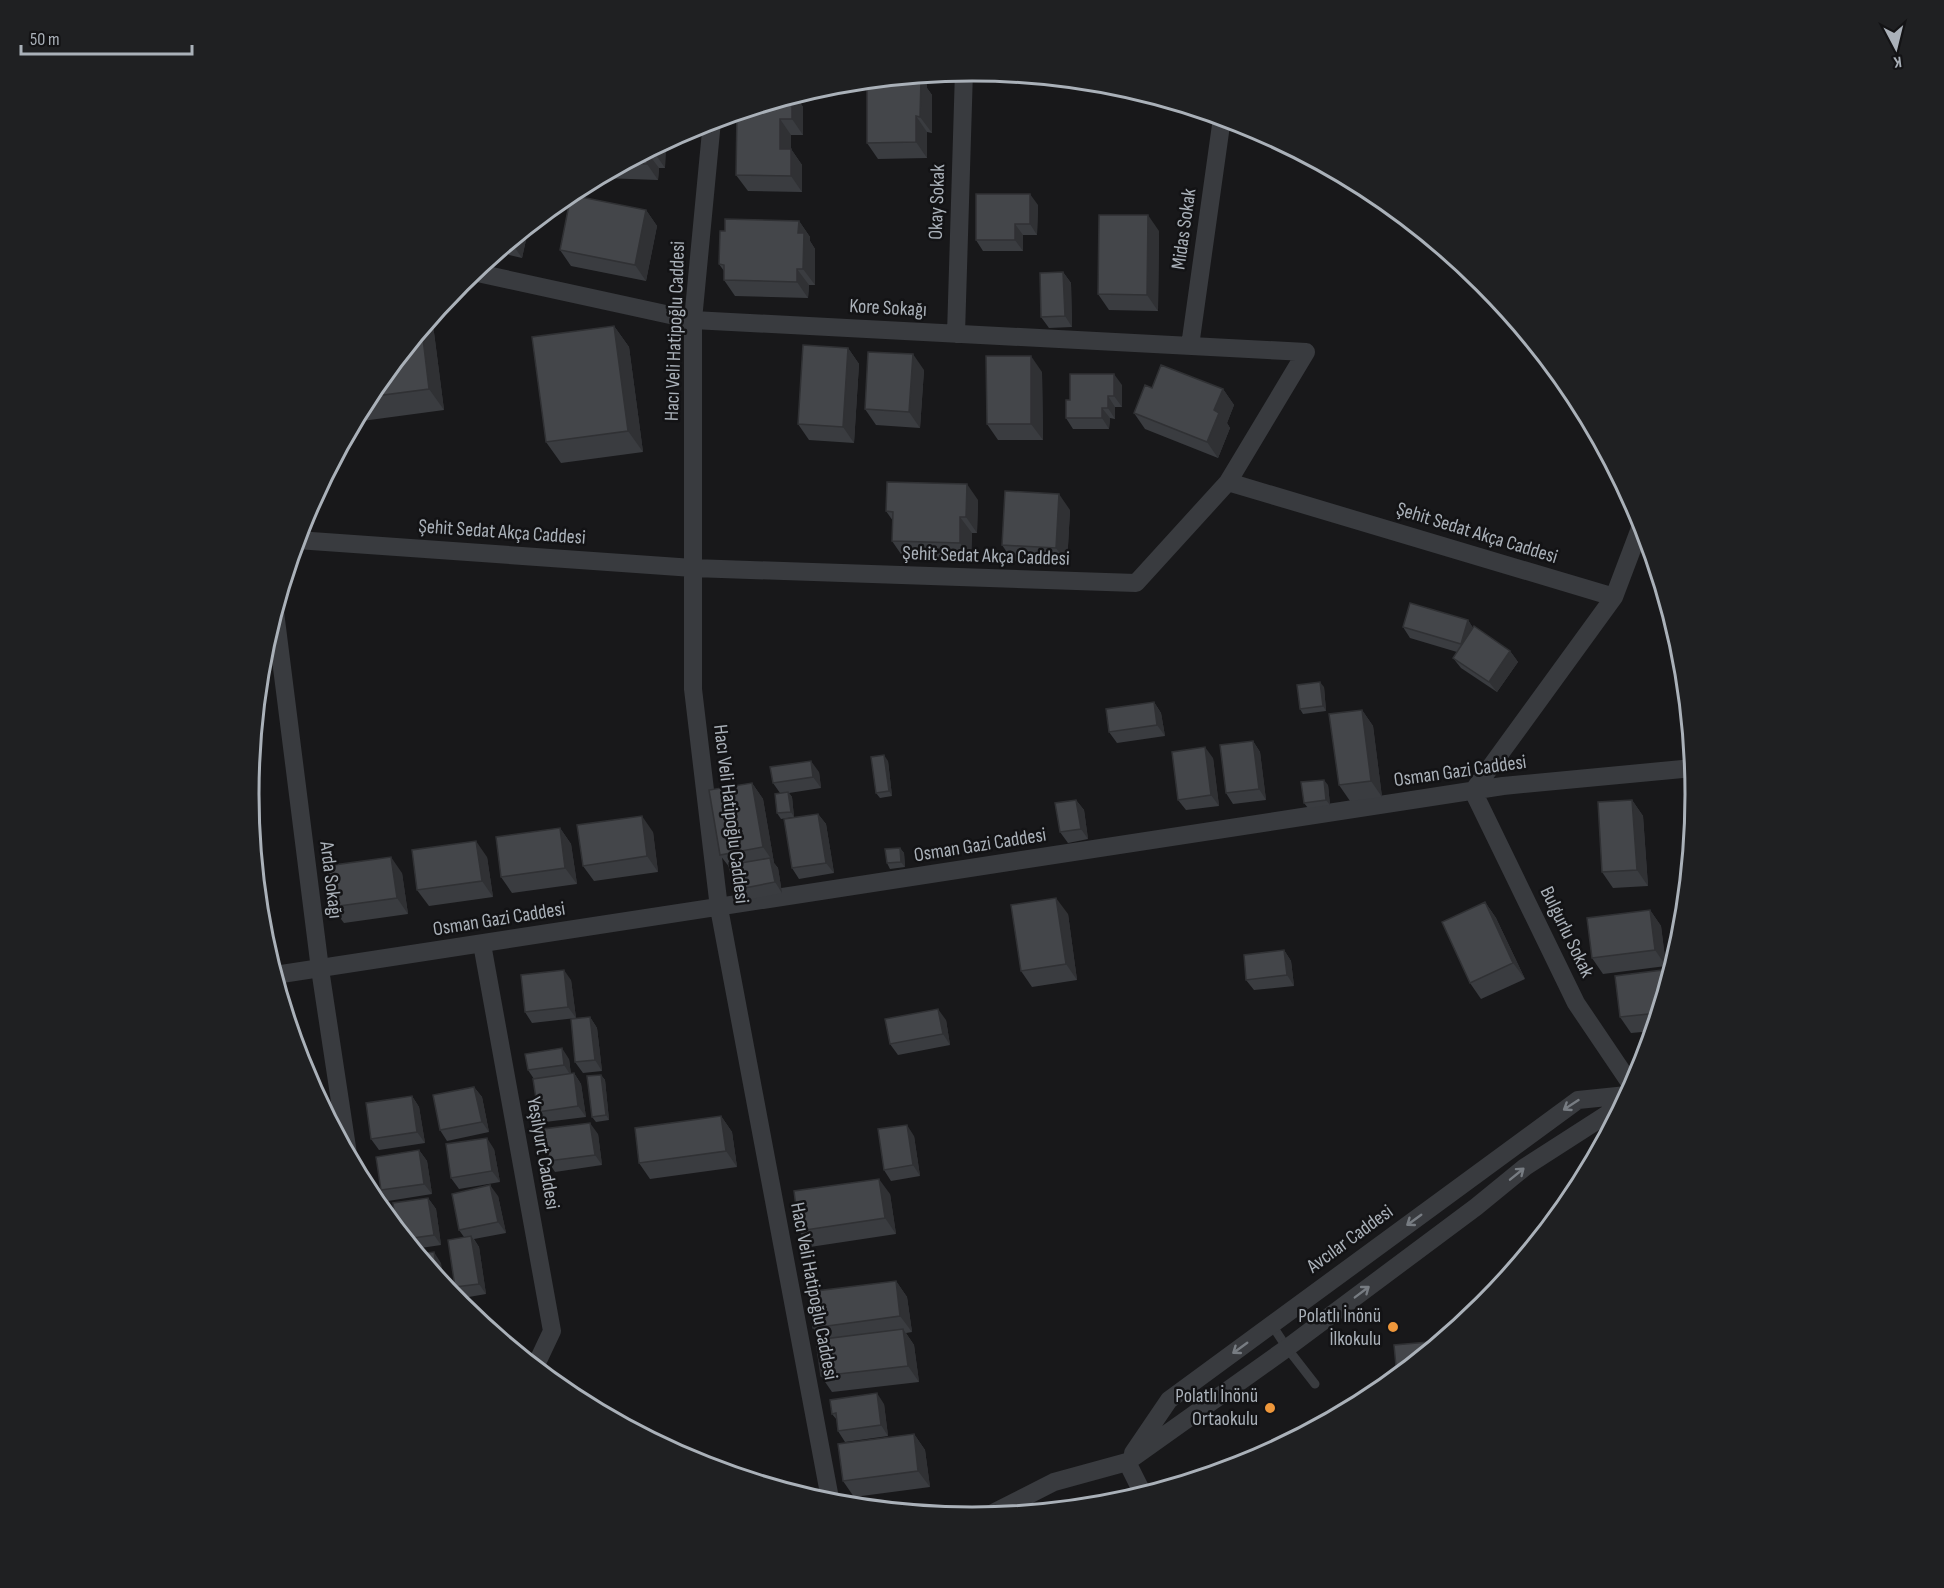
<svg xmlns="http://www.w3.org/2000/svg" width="1944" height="1588" viewBox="0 0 1944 1588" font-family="'Sofia Sans Condensed',sans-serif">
<rect width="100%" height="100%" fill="#18181a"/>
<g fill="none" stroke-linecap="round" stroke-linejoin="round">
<path stroke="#393b3f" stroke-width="9" d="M 1272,1325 L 1287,1348 L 1315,1384"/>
<path stroke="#393b3f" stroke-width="18" d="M 712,121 L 693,320 L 693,689 L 719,908 L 831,1504
M 473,272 L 693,320 L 1306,352 L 1228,482
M 956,334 L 964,71
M 1190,346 L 1222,118
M 297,540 L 693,568 L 1136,583 L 1228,482 L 1614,597
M 275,612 L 320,969 L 348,1154
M 482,944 L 552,1331 L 535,1367
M 275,975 L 1503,786 L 1693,768
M 1632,1086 L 1576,1003 L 1473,791 L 1614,597 L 1642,523
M 1133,1453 L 1169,1400 L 1578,1100 L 1627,1095
M 1127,1462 L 1143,1494
M 987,1516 L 1054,1482 L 1127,1462 L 1287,1348 L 1476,1207 L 1525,1167 L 1623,1104"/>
</g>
<path fill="#3a3c40" d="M 927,88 L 932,95 L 932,133 L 927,132 L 927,158 L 878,159 L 867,143 Z
M 795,95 L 803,107 L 803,135 L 791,135 L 791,149 L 802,165 L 802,192 L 748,191 L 736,175 L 737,113 Z
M 666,141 L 665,168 L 659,168 L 658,180 L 602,178 L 601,176 Z
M 1038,205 L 1037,235 L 1023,235 L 1023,251 L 983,251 L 976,240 Z
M 646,210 L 657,226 L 646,281 L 571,266 L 560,250 Z
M 799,221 L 810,237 L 810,241 L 815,249 L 815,285 L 809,285 L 808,298 L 735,296 L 724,280 L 724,271 L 719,264 L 725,231 Z
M 529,226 L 522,258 L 497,252 Z
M 1159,231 L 1158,311 L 1109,310 L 1098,294 Z
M 1063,272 L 1071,283 L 1072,327 L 1049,328 L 1041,317 Z
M 432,317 L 444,410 L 362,421 L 358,415 L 371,392 Z
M 614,326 L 629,347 L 643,452 L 561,463 L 546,442 Z
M 848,348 L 859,364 L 854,443 L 809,440 L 798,424 Z
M 924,370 L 920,428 L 876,425 L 865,409 Z
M 1042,372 L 1043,440 L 998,440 L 987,424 Z
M 1122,385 L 1122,407 L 1115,407 L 1115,419 L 1110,418 L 1109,429 L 1073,429 L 1066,418 L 1070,400 Z
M 1152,388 L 1223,389 L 1234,405 L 1227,423 L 1230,428 L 1218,458 L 1145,429 L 1134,413 Z
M 978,500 L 977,533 L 972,533 L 971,559 L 903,557 L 892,541 L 893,521 L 886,511 Z
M 1070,510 L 1067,564 L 1013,561 L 1002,545 Z
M 1468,620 L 1473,628 L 1510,651 L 1518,662 L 1497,692 L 1461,668 L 1453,658 L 1457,652 L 1410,638 L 1403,627 Z
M 1676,653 L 1682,653 L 1683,662 Z
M 1324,687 L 1326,711 L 1303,714 L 1300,709 Z
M 1154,702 L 1161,713 L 1165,736 L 1117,743 L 1109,732 Z
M 1362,710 L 1373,726 L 1382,797 L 1350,801 L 1339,785 Z
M 1253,741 L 1260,752 L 1266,800 L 1233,804 L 1226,793 Z
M 1213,758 L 1219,806 L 1186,810 L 1178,800 Z
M 888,761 L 892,796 L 880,798 L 876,793 Z
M 819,772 L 821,788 L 789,793 L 792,797 L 794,817 L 781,819 L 777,813 L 780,793 L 773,783 Z
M 752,783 L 763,799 L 774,863 L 778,868 L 782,893 L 741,901 L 734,890 L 730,868 L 720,855 Z
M 1328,785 L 1330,805 L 1308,808 L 1304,803 Z
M 1076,800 L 1084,810 L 1088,839 L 1068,843 L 1060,832 Z
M 1632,800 L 1643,816 L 1648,886 L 1613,888 L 1602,872 Z
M 818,814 L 826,824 L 834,873 L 799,879 L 792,868 Z
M 560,828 L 571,844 L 577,884 L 512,893 L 501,877 Z
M 653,832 L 658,872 L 594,881 L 583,866 Z
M 900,848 L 904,853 L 905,867 L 890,869 L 887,863 Z
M 487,857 L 493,897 L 429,906 L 417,890 Z
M 402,873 L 408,914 L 344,923 L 332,907 Z
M 1485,902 L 1496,918 L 1525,979 L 1481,999 L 1470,983 Z
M 1650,910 L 1661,926 L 1666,966 L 1603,974 L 1592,958 Z
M 1068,914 L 1077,980 L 1032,987 L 1021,971 Z
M 1284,950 L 1291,961 L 1294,986 L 1254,990 L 1246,980 Z
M 1671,969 L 1653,1031 L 1631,1033 L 1620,1017 Z
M 571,980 L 576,1018 L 532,1023 L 525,1012 Z
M 590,1017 L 597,1028 L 602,1071 L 583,1073 L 575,1062 Z
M 946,1020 L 950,1045 L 898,1055 L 890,1044 Z
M 569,1059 L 571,1074 L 574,1073 L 581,1084 L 586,1117 L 545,1122 L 538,1112 L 534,1079 L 528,1070 Z
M 601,1075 L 605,1080 L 609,1120 L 596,1122 L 592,1117 Z
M 474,1087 L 482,1097 L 489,1132 L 447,1141 L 440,1130 Z
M 412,1096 L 419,1107 L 425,1143 L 379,1150 L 371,1139 Z
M 721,1116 L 732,1132 L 737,1167 L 650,1179 L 639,1163 Z
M 598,1134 L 602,1165 L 555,1172 L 548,1161 Z
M 914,1136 L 920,1176 L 891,1181 L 884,1170 Z
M 494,1149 L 500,1182 L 459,1189 L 451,1178 Z
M 419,1150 L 427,1161 L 432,1194 L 388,1201 L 381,1190 Z
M 890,1194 L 896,1234 L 810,1247 L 799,1231 Z
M 498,1196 L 506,1233 L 474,1239 L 479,1247 L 486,1294 L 463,1298 L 455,1287 L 464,1237 L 459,1230 Z
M 428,1198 L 436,1209 L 441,1245 L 414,1249 L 396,1227 Z
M 896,1281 L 907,1297 L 912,1332 L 906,1333 L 914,1345 L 919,1382 L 832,1392 L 821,1376 L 821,1339 L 813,1328 Z
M 884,1404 L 888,1436 L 845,1442 L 838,1431 L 837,1420 L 832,1414 Z
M 914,1434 L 925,1450 L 930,1487 L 854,1497 L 843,1481 Z"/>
<path fill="#303134" d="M 927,75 L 927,88 L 932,95 L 932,133 L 920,117 L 916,79 L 916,76 Z
M 795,95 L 803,107 L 803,135 L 792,119 L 792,96 Z
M 916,116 L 927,132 L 927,158 L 916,142 Z
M 780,119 L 791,135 L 791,149 L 802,165 L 802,192 L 791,176 L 780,149 Z
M 666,141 L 665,168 L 654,152 L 654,148 Z
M 647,152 L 659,168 L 658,180 L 647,164 Z
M 1030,194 L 1038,205 L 1037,235 L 1030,224 Z
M 646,210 L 657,226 L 646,281 L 635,265 Z
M 1148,215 L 1159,231 L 1158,311 L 1147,295 Z
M 799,221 L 810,237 L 810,241 L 815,249 L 815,285 L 803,269 L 798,233 Z
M 1015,224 L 1023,235 L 1023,251 L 1015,240 Z
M 529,227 L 522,258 L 511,242 L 511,241 Z
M 797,269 L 809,285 L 808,298 L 797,282 Z
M 1063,272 L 1071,283 L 1072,327 L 1065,316 Z
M 432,317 L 444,410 L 429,389 L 422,330 Z
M 614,326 L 629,347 L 643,452 L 628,431 Z
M 848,348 L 859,364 L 854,443 L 843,427 Z
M 913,354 L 924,370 L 920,428 L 909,412 Z
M 1031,356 L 1042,372 L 1043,440 L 1031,424 Z
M 1114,374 L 1122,385 L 1122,407 L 1114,396 Z
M 1223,389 L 1234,405 L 1227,423 L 1230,428 L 1218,458 L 1207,442 L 1214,410 Z
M 1108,396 L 1115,407 L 1115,419 L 1108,408 Z
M 1102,408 L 1110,418 L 1109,429 L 1102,418 Z
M 967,484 L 978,500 L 977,533 L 966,517 Z
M 1059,494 L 1070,510 L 1067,564 L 1056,548 Z
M 960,517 L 972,533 L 971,559 L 960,543 Z
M 1468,620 L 1475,631 L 1468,655 L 1461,644 Z
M 1510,651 L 1518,662 L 1497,692 L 1489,682 Z
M 1320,682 L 1324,687 L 1326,711 L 1323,706 Z
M 1154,702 L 1161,713 L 1165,736 L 1157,725 Z
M 1362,710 L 1373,726 L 1382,797 L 1371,781 Z
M 1253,741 L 1260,752 L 1266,800 L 1259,789 Z
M 1205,747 L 1213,758 L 1219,806 L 1211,795 Z
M 884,755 L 888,761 L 892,796 L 889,791 Z
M 811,761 L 819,772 L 821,788 L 813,777 Z
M 1324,780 L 1328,785 L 1330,805 L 1326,800 Z
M 752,783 L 763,799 L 774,863 L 763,847 Z
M 788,792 L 792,797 L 794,817 L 791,812 Z
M 1076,800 L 1084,810 L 1088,839 L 1081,829 Z
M 1632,800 L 1643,816 L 1648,886 L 1637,870 Z
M 818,814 L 826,824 L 834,873 L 826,863 Z
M 642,816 L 653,832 L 658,872 L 647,856 Z
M 560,828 L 571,844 L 577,884 L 565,868 Z
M 476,841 L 487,857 L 493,897 L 482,881 Z
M 900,848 L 904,853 L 905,867 L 901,862 Z
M 391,857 L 402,873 L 408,914 L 397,898 Z
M 770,858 L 778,868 L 782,893 L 775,882 Z
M 1056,898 L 1068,914 L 1077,980 L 1066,964 Z
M 1485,902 L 1496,918 L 1525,979 L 1513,963 Z
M 1650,910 L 1661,926 L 1666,966 L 1655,950 Z
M 1284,950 L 1291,961 L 1294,986 L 1287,975 Z
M 564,970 L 571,980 L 576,1018 L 568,1007 Z
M 938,1009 L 946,1020 L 950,1045 L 943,1034 Z
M 590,1017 L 597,1028 L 602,1071 L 595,1060 Z
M 562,1048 L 569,1059 L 571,1076 L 564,1065 Z
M 574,1073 L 581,1084 L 586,1117 L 578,1106 Z
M 601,1075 L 605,1080 L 609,1120 L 606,1115 Z
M 474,1087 L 482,1097 L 489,1132 L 482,1122 Z
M 412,1096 L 419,1107 L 425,1143 L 417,1132 Z
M 721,1116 L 732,1132 L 737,1167 L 726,1151 Z
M 590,1123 L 598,1134 L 602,1165 L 595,1155 Z
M 907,1125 L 914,1136 L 920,1176 L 913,1165 Z
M 487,1138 L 494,1149 L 500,1182 L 492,1171 Z
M 419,1150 L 427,1161 L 432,1194 L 424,1184 Z
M 879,1179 L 890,1194 L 896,1234 L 885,1218 Z
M 490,1185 L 498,1196 L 506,1233 L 498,1222 Z
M 428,1198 L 436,1209 L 441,1245 L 434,1235 Z
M 471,1236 L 479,1247 L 486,1294 L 479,1284 Z
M 434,1252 L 441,1263 L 445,1287 L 438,1278 Z
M 896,1281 L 907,1297 L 912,1332 L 900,1316 Z
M 903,1329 L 914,1345 L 919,1382 L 908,1366 Z
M 877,1393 L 884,1404 L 888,1436 L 881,1425 Z
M 914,1434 L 925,1450 L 930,1487 L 918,1471 Z"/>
<path fill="#44464a" stroke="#303134" stroke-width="1.5" d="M 916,76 L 916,79 L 921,79 L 920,117 L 916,116 L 916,142 L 867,143 L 867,81 Z
M 792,96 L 792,119 L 780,119 L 780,149 L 791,149 L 791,176 L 736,175 L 737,113 Z
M 654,148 L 654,152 L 647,152 L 647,164 L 625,163 Z
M 976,194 L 1030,194 L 1030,224 L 1015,224 L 1015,240 L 976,240 Z
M 571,195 L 646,210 L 635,265 L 560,250 Z
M 1099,215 L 1148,215 L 1147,295 L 1098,294 Z
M 725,219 L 799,221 L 798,233 L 804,233 L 803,269 L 797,269 L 797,282 L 724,280 L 724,265 L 719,264 L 720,231 L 725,231 Z
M 1063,272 L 1065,316 L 1041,317 L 1040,273 Z
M 614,326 L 628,431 L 546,442 L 532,337 Z
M 422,330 L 429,389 L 368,397 L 371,392 Z
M 803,345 L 848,348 L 843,427 L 798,424 Z
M 868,352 L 913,354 L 909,412 L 865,409 Z
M 986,356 L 1031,356 L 1031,424 L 987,424 Z
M 1161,365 L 1223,389 L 1214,410 L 1219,413 L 1207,442 L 1134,413 L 1145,385 L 1152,388 Z
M 1070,374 L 1114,374 L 1114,396 L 1108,396 L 1108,408 L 1102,408 L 1102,418 L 1066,418 L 1066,400 L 1070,400 Z
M 887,482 L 967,484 L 966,517 L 960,517 L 960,543 L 892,541 L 893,512 L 886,511 Z
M 1005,491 L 1059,494 L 1056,548 L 1002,545 Z
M 1410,603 L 1468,620 L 1461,644 L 1403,627 Z
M 1474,626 L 1510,651 L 1489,682 L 1453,658 Z
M 1679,646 L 1682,653 L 1682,656 L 1676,653 Z
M 1320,682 L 1323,706 L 1300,709 L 1297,685 Z
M 1154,702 L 1157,725 L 1109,732 L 1106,709 Z
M 1362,710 L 1371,781 L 1339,785 L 1329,714 Z
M 1253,741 L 1259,789 L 1226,793 L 1220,745 Z
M 1205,747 L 1211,795 L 1178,800 L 1172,752 Z
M 884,755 L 889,791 L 876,793 L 871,757 Z
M 811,761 L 813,777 L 773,783 L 770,767 Z
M 1324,780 L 1326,800 L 1304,803 L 1301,782 Z
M 752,783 L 763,847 L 720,855 L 709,790 Z
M 788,792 L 791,812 L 777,813 L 775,794 Z
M 1076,800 L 1081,829 L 1060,832 L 1055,803 Z
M 1632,800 L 1637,870 L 1602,872 L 1598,802 Z
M 818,814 L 826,863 L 792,868 L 784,819 Z
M 642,816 L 647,856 L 583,866 L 577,825 Z
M 560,828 L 565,868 L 501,877 L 496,837 Z
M 476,841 L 482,881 L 417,890 L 412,850 Z
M 900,848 L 901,862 L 887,863 L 885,849 Z
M 391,857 L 397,898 L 332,907 L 327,866 Z
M 770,858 L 775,882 L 734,890 L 729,865 Z
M 1056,898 L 1066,964 L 1021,971 L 1011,905 Z
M 1485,902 L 1513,963 L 1470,983 L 1442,922 Z
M 1650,910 L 1655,950 L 1592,958 L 1587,918 Z
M 1284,950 L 1287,975 L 1246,980 L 1244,955 Z
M 1671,969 L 1658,1013 L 1620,1017 L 1615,976 Z
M 564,970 L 568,1007 L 525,1012 L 521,975 Z
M 938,1009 L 943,1034 L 890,1044 L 885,1019 Z
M 590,1017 L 595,1060 L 575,1062 L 571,1019 Z
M 562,1048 L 564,1065 L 528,1070 L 525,1054 Z
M 574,1073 L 578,1106 L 538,1112 L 533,1079 Z
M 601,1075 L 606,1115 L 592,1117 L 587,1076 Z
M 474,1087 L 482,1122 L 440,1130 L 433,1095 Z
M 412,1096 L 417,1132 L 371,1139 L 366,1103 Z
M 721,1116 L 726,1151 L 639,1163 L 635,1128 Z
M 590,1123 L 595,1155 L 548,1161 L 543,1129 Z
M 907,1125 L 913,1165 L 884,1170 L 878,1129 Z
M 487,1138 L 492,1171 L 451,1178 L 446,1144 Z
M 419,1150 L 424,1184 L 381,1190 L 376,1157 Z
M 879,1179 L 885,1218 L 799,1231 L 794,1191 Z
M 490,1185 L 498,1222 L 459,1230 L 452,1194 Z
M 428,1198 L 434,1235 L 406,1239 L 396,1227 L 393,1203 Z
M 471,1236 L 479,1284 L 455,1287 L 448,1240 Z
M 434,1252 L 438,1278 L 418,1254 Z
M 896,1281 L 900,1316 L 813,1328 L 808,1292 Z
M 903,1329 L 908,1366 L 821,1376 L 816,1340 Z
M 1441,1341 L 1397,1377 L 1394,1345 Z
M 877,1393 L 881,1425 L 838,1431 L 836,1413 L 832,1414 L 830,1400 Z
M 914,1434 L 918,1471 L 843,1481 L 838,1444 Z
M 1267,1452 L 1267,1453 L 1249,1463 L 1234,1467 L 1233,1466 Z"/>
<defs><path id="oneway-shaft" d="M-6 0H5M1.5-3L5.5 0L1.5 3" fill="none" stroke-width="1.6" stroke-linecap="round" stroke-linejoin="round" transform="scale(1.5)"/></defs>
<g stroke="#777c82">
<use href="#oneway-shaft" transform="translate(1571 1105) rotate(147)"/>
<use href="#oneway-shaft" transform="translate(1517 1174) rotate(-39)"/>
<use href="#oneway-shaft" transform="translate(1414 1220) rotate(144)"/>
<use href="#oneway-shaft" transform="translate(1362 1292) rotate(-37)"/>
<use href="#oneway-shaft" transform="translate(1240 1348) rotate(144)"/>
</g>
<g fill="#ee973b" stroke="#131315" stroke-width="2">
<circle cx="1393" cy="1327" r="6"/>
<circle cx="1270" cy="1408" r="6"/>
</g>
<g text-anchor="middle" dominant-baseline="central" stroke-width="5" stroke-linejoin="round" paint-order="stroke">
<g font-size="20" fill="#aab1b9" stroke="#131315">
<text transform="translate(937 202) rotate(-88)">Okay Sokak</text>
<text transform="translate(1184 229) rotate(-82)">Midas Sokak</text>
<text transform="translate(888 308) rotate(3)">Kore Sokağı</text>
<text transform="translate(675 331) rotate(-88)">Hacı Veli Hatipoğlu Caddesi</text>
<text transform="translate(502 532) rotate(4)">Şehit Sedat Akça Caddesi</text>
<text transform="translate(1477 533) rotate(17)">Şehit Sedat Akça Caddesi</text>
<text transform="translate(986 556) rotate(2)">Şehit Sedat Akça Caddesi</text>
<text transform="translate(1460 771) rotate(-8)">Osman Gazi Caddesi</text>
<text transform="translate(731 814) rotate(83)">Hacı Veli Hatipoğlu Caddesi</text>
<text transform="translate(980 845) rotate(-9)">Osman Gazi Caddesi</text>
<text transform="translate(331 880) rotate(83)">Arda Sokağı</text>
<text transform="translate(499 919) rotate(-9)">Osman Gazi Caddesi</text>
<text transform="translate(1567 932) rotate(64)">Bulgurlu Sokak</text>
<text transform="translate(543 1153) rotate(80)">Yeşilyurt Caddesi</text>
<text transform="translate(1350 1239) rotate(-36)">Avcılar Caddesi</text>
<text transform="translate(814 1291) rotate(79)">Hacı Veli Hatipoğlu Caddesi</text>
</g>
<g font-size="20" fill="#aab1b9" stroke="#131315" text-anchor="end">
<text x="1381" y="1316">Polatlı İnönü<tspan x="1381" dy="23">İlkokulu</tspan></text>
<text x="1258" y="1396">Polatlı İnönü<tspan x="1258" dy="23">Ortaokulu</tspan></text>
</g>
</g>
<path d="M0 0H1944V1588H0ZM259 794a713 713 0 1 1 1426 0a713 713 0 1 1-1426 0Z" fill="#1f2022" fill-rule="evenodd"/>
<path fill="none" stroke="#aab1b9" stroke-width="3" d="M259 794a713 713 0 1 1 1426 0a713 713 0 1 1-1426 0Z"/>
<g transform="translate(1896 48) rotate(173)" stroke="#131315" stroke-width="4.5" paint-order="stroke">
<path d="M0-4.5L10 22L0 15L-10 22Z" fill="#aab1b9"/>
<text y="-9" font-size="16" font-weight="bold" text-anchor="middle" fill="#aab1b9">K</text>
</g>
<path d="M21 45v9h171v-9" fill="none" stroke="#aab1b9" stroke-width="3"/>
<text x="30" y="45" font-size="18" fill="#aab1b9" stroke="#131315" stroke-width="4.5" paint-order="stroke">50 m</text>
</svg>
